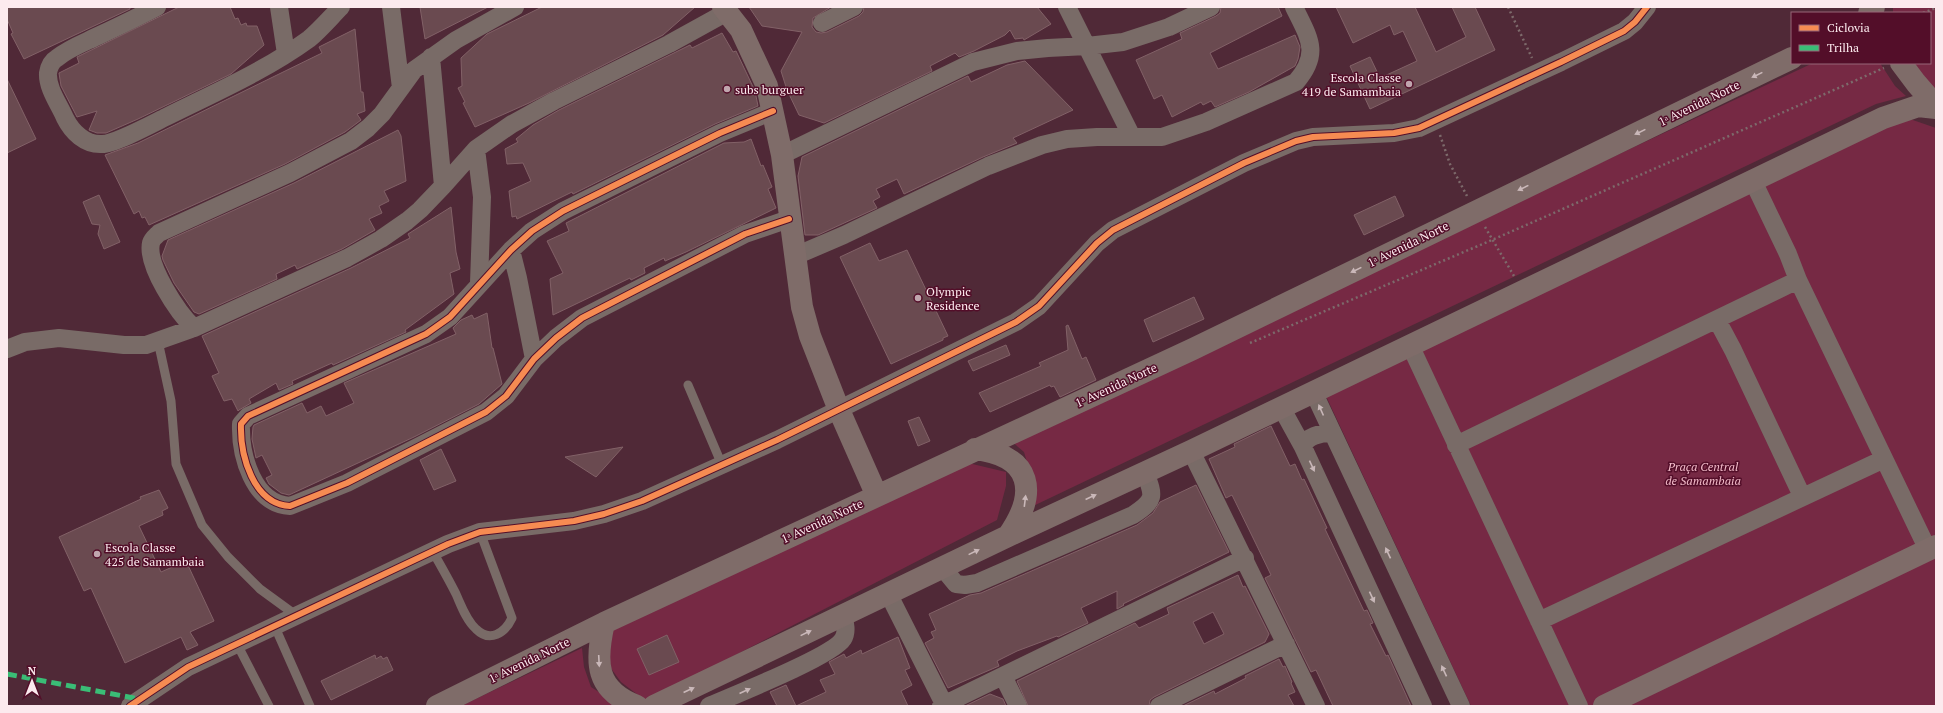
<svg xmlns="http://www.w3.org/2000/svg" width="1943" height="713" viewBox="0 0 1943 713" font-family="'PT Serif',serif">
<rect width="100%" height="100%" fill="#502937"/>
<path fill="#762944" d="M 1893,7 L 1936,7 L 1936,91 L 1908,63 L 1930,63 L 1930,13 L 1893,13 Z
M 1813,63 L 1880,63 L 1895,86 L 1906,96 L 1876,104 L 1029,508 L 1032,479 L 1024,452 L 1010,440 Z
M 1907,118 L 1936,128 L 1936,706 L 1471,706 L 1325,394 Z
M 964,462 L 1006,472 L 1006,486 L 997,520 L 646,701 L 621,682 L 610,667 L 605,627 Z
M 582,648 L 584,667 L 591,687 L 616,703 L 611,706 L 461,706 Z"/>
<path fill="#6a4a50" stroke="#826167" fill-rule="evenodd" d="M 7,7 L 130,7 L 130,9 L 24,59 L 11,34 L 13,33 L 7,19 Z
M 179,7 L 230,7 L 235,19 L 238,18 L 241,25 L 246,23 L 247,26 L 257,26 L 264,45 L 231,74 L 138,119 L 106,133 L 97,133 L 89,130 L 97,111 L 77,117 L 61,86 L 59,73 L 79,63 L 77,57 Z
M 420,7 L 488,7 L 425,39 Z
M 542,7 L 695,7 L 663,35 L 529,103 L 475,127 L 463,103 L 465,102 L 458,88 L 462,86 L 461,58 L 487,34 Z
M 749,7 L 831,7 L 813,18 L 812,27 L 816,32 L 821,33 L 827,32 L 859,16 L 863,12 L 864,7 L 1037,7 L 1051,24 L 1024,40 L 1023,38 L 1015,39 L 1010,30 L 1005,35 L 974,51 L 959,57 L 955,53 L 930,66 L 932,71 L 824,123 L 799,115 L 787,90 L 781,71 L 802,32 L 762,26 Z
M 1221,7 L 1278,7 L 1282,16 L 1210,53 L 1218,69 L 1295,35 L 1300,47 L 1298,59 L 1295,66 L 1249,92 L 1215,107 L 1211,101 L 1203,105 L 1201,102 L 1172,117 L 1162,95 L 1154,99 L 1136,60 L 1182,39 L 1180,33 L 1216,16 L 1220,13 Z
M 1336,7 L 1415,7 L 1436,52 L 1466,37 L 1452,7 L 1475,7 L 1495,50 L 1370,109 L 1350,66 L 1370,57 L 1380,78 L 1417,61 L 1403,31 L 1394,35 L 1390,25 L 1353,43 Z
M 355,29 L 361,92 L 363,92 L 365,111 L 357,114 L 361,120 L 345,132 L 285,164 L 149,225 L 145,217 L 142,218 L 139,211 L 134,214 L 105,155 L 138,143 L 322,53 L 319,47 Z
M 722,33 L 733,52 L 736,51 L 755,91 L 758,106 L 715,124 L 573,194 L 572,192 L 517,219 L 516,216 L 512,217 L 509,191 L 531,181 L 523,163 L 507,164 L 505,149 L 518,142 L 516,139 L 533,125 L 559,110 L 690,45 L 692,48 Z
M 1025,61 L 1073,110 L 1013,138 L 1017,143 L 983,157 L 904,194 L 897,179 L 876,189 L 880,197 L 873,201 L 877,208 L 818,235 L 805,235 L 798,176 L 802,157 L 968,76 L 971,82 L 1007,65 Z
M 7,79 L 36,139 L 7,153 Z
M 398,130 L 401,136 L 406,181 L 384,191 L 389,201 L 379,206 L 382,213 L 369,219 L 375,230 L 342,249 L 297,269 L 295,265 L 276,274 L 277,279 L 199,314 L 194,312 L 174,283 L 163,260 L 162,256 L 168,240 L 294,183 Z
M 751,139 L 761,166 L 763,165 L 772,187 L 768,189 L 776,208 L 686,252 L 665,261 L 664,258 L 644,268 L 645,273 L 631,280 L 630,278 L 553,315 L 550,279 L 563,273 L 547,241 L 569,231 L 566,223 L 724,143 L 744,142 Z
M 99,195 L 120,242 L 104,249 L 98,234 L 100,225 L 92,224 L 83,202 Z
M 1395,196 L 1404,216 L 1364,235 L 1354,215 Z
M 451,207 L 456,252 L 460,269 L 450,273 L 454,294 L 405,330 L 406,332 L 333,365 L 332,363 L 292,381 L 293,384 L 279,390 L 276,383 L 249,399 L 251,403 L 239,410 L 238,411 L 232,399 L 224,401 L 212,376 L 219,373 L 202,336 L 351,268 L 410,238 L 408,234 Z
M 870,243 L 879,261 L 907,250 L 948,336 L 943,338 L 943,340 L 891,364 L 840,257 Z
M 1194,297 L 1204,319 L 1153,342 L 1144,320 Z
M 487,313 L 492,348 L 493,348 L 502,384 L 487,397 L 479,404 L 414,437 L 289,495 L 281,493 L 269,484 L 266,478 L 272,475 L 262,455 L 256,458 L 252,439 L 253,427 L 254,425 L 302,403 L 307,413 L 321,406 L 326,416 L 354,403 L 344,383 L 456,334 L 453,328 L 461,320 L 472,315 L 474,319 Z
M 1068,325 L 1082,359 L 1086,357 L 1096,380 L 1060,397 L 1054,386 L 1051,387 L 1050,385 L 990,412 L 979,393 L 1041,366 L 1039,363 L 1068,350 L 1066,326 Z
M 1006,345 L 1010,355 L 973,371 L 968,361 Z
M 919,417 L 930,441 L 918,446 L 908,421 Z
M 1271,426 L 1290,466 L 1295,464 L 1302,480 L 1304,479 L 1327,528 L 1325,529 L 1364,611 L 1367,610 L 1373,623 L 1370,624 L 1386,656 L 1388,655 L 1411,706 L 1333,706 L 1316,670 L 1311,672 L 1265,578 L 1271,575 L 1256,544 L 1232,495 L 1226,498 L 1209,459 L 1235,447 L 1234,444 Z
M 623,447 L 596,477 L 565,457 Z
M 441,449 L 456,481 L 434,490 L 420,460 Z
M 1196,485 L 1229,552 L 1123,604 L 1124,605 L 1117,609 L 1117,591 L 1081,608 L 1088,623 L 1058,637 L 1057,636 L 1017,651 L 997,661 L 999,666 L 948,688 L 925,643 L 934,638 L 931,632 L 936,630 L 929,614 L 970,595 L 981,593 L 1137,525 L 1153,513 L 1160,502 Z
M 159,490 L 168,508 L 162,511 L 163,515 L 139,526 L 161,572 L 186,561 L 214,621 L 190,632 L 198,645 L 187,650 L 181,637 L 125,663 L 91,588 L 84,591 L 59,537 L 141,499 L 140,497 Z
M 1238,575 L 1243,587 L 1245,586 L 1269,634 L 1265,642 L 1154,697 L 1150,700 L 1149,706 L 1028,706 L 1017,681 L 1135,623 L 1139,628 L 1169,614 L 1167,608 ZM 1213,612 L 1224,634 L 1204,644 L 1193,622 Z
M 667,635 L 679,662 L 649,675 L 637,649 Z
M 898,637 L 910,668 L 905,670 L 912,685 L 901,691 L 908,706 L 777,706 L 770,692 L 786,685 L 796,706 L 826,692 L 820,680 L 835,674 L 829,662 L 844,654 L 846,658 L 861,650 L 862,654 Z
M 375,655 L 376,659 L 381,656 L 383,659 L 387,657 L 393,670 L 331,700 L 321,681 Z
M 1279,659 L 1283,667 L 1285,666 L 1292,682 L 1291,683 L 1295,692 L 1288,695 L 1294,706 L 1183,706 L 1214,691 L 1215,694 L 1246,678 L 1245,676 Z
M 990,694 L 1003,699 L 1006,706 L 965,706 Z"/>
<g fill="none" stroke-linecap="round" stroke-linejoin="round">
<path stroke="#7d6a6b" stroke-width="2.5" stroke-dasharray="2 3" stroke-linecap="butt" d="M 1508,7 L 1532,58
M 1923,13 L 1936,8
M 1440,135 L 1450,164 L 1467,196
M 1485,227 L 1514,276
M 1250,343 L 1492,240 L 1884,68"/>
<path stroke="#796b67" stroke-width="9" d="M 158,341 L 171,401 L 176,464 L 202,525 L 228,557 L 260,589 L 297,616
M 688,385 L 722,465
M 433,552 C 441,566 449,580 456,594 C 461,605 466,620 476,629 C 490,643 505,633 512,618 L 480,532
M 275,627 L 310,706
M 237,644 L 269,706"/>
<path stroke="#796b67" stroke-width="18" d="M 157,7 C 138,17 119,26 100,35 C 86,42 69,48 57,58 C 52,61 49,67 48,73 C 47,88 59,104 65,118 C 72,132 85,145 102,144 C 115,144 152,124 166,117 C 214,93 265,71 309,39 C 320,30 331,17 341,7
M 279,7 L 286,54
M 391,7 L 401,88
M 515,7 L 456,40 L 414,70 L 382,114 L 368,128 L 351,141 L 290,173 L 159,233 C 156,236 152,239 151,243 C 146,265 178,313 194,328 L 347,258 L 381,239 L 407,221 L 420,210 L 443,186 L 476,149 L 512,124 L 554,101 L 669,44 L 727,12
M 1067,7 L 1132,137
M 822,23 L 854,7
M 431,57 L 443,186
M 773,111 L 720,133 L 563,211 L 532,231 L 511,250 L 450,317 L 426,334 L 248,416 L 241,424 C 240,455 253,504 290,506 L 347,483 L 486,412 L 506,396 L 534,359 L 556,338 L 582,318 L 745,234 L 789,219
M 476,149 L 482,197 L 479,283
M 782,155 L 973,62 L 1017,51 L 1048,48 L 1087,46 L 1123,42 L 1169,27 L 1211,7
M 511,250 L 518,278 L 534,359
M 795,256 L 844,235 L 988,166 L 1042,145 L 1067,139 L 1097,137 L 1162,137 L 1206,122 L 1296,82 C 1321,53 1309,38 1294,7
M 1798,280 L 1928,550
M 1717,320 L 1733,350 L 1802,496
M 1410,345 L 1579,706
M 7,349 L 25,342 L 59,338 L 124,345 L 146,345 L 194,328
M 1313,391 L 1461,706
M 1281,407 L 1303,447 L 1423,706
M 1456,445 L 1798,280 L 1788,254 L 1753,181
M 1303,447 C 1306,436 1321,433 1331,433
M 1191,451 L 1316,706
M 942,567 L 956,584 L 965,585 L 977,583 L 1133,515 C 1156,500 1154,496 1145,472
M 888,593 L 944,704
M 1539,621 L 1884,459
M 1003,676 L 1018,706
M 130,706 L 188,667 L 448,544 L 480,532 L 574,521 L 604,514 L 642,501 L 777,440 L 1016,322 L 1039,306 L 1097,243 L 1113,230 L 1244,163 L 1296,141 L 1313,137 L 1394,133 L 1419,128 L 1561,62 L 1624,31 L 1635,22 L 1647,7
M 709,706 C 732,696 833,656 843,639 C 847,633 846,622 842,616
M 941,706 L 1245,558
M 1159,706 L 1286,644"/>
<path stroke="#7f6c69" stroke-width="22" d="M 723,7 L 741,30 L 767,86 L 782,155 L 802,307 L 810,336 L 839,410 L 877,496
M 1869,13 L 1874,7
M 1901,63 L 1916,83 L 1936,106
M 975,449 C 1033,456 1038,493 1008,536
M 604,623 C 595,662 595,690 637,706
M 437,706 L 604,623 L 1193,349 L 1792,58
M 654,706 L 1008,536 L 1191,451 L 1883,118 L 1918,106 L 1936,108
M 1604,706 L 1936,546"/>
<path stroke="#3abd76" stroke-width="5" stroke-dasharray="10 5" stroke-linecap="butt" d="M 7,674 L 139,699"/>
<defs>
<path id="cycleway" d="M 773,111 L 720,133 L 563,211 L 532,231 L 511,250 L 450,317 L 426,334 L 248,416 L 241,424 C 240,455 253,504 290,506 L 347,483 L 486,412 L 506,396 L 534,359 L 556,338 L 582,318 L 745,234 L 789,219
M 130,706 L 188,667 L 448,544 L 480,532 L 574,521 L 604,514 L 642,501 L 777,440 L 1016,322 L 1039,306 L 1097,243 L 1113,230 L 1244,163 L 1296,141 L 1313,137 L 1394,133 L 1419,128 L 1561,62 L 1624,31 L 1635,22 L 1647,7"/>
</defs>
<use href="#cycleway" stroke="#530e29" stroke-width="8"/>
<use href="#cycleway" stroke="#f68b52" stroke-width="6"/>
</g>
<defs><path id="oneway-solid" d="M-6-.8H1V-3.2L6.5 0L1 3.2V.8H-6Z"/></defs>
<g fill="#cab8b9">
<use href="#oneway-solid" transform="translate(1757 75) rotate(154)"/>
<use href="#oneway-solid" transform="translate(1640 132) rotate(154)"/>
<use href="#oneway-solid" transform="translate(1523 188) rotate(154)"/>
<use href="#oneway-solid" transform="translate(1356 270) rotate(154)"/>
<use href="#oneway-solid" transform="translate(1091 497) rotate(-25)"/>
<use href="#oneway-solid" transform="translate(1025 501) rotate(-83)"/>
<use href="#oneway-solid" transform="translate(974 552) rotate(-26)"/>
<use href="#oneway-solid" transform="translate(806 633) rotate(-26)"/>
<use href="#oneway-solid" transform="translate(599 661) rotate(87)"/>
<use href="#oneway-solid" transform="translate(689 690) rotate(-25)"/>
</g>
<g fill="#c8b7b8">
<use href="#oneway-solid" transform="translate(1321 410) rotate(-114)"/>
<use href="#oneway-solid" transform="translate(1312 466) rotate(65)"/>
<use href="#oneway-solid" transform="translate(1388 553) rotate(-115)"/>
<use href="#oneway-solid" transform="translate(1372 597) rotate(65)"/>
<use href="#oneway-solid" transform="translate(1444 671) rotate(-115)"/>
<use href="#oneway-solid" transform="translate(745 691) rotate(-24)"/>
</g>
<g fill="#c0a6ae" stroke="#530e29" stroke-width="1.5">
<circle cx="1409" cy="84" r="4"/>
<circle cx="727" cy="89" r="4"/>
<circle cx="918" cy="298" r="4"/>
<circle cx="97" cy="554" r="4"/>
</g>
<g text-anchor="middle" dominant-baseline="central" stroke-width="3" stroke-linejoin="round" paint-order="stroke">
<g font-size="12" fill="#fceaee" stroke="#530e29" text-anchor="start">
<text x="1401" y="77" text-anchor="end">Escola Classe<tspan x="1401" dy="14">419 de Samambaia</tspan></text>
<text x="735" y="89">subs burguer</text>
<text x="926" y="291">Olympic<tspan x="926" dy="14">Residence</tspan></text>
<text x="105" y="547">Escola Classe<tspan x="105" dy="14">425 de Samambaia</tspan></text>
</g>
<g font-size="12" fill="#fceaee" stroke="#530e29">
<text transform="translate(1699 103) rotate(-26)">1ᵃ Avenida Norte</text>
<text transform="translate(1408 244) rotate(-26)">1ᵃ Avenida Norte</text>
<text transform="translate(1116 385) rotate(-25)">1ᵃ Avenida Norte</text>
<text transform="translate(822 521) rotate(-25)">1ᵃ Avenida Norte</text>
<text transform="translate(529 660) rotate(-26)">1ᵃ Avenida Norte</text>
</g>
<g font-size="12" font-style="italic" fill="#f3bcca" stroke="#530e29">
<text x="1703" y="466">Praça Central<tspan x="1703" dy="14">de Samambaia</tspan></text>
</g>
</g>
<rect width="1943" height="713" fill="none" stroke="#fceaee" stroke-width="16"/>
<rect x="1791" y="12" width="140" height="52" fill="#530e29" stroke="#976678"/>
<rect x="1799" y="25" width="20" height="6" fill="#f68b52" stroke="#976678"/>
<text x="1827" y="32" font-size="12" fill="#fceaee">Ciclovia</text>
<rect x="1799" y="45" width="20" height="6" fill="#3abd76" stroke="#976678"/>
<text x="1827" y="52" font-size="12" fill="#fceaee">Trilha</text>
<g transform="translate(32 681)" stroke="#530e29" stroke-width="3" paint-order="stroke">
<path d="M0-3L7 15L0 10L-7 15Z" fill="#fceaee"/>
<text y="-6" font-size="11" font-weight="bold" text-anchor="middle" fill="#fceaee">N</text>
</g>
</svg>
